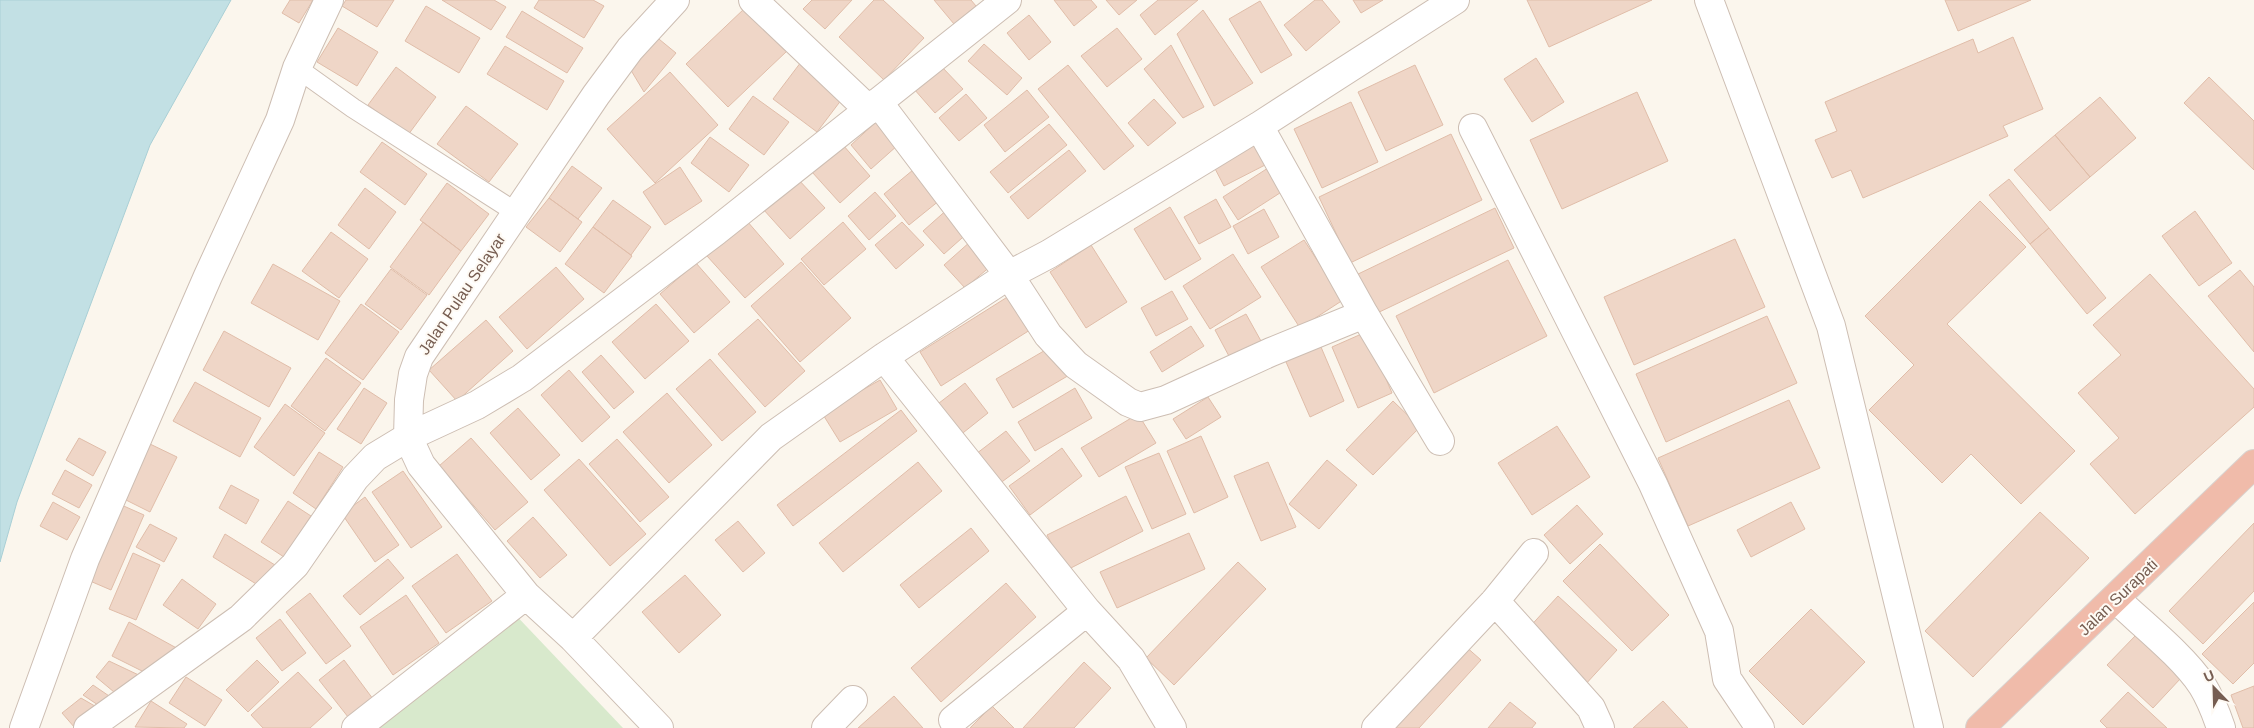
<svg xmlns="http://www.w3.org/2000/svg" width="2254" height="728" viewBox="0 0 2254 728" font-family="Helvetica,sans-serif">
<rect width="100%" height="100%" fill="#fbf6ed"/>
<path fill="#d8e9cc" d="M 509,608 L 623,728 L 368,728 Z"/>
<path fill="#c2e0e4" stroke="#a9cfd5" d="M 0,0 L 231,0 L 150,145 L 17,502 L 0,562 Z"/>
<path fill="#efd6c7" stroke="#e0bda9" d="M 290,0 L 313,0 L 299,23 L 282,13 Z
M 346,0 L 394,0 L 377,27 L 342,6 Z
M 442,0 L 494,0 L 506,7 L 491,30 Z
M 539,0 L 593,0 L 604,6 L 584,38 L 534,8 Z
M 812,0 L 852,0 L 825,29 L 803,9 Z
M 874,0 L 883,0 L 924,38 L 884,80 L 839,37 Z
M 934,0 L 971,0 L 976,6 L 954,24 Z
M 1054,0 L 1091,0 L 1097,7 L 1074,26 Z
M 1106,0 L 1137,0 L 1119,15 Z
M 1158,0 L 1198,0 L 1155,35 L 1140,15 Z
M 1315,0 L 1322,0 L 1340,22 L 1306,51 L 1284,25 Z
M 1353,0 L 1383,0 L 1361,13 Z
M 1527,0 L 1652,0 L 1549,47 Z
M 1945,0 L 2031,0 L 1958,31 Z
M 1260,1 L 1292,55 L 1261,73 L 1229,19 Z
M 426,6 L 480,38 L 459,73 L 405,41 Z
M 745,8 L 787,51 L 728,107 L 686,64 Z
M 1203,10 L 1253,83 L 1214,106 L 1177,34 Z
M 522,11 L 583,48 L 567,73 L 506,37 Z
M 1029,15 L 1051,42 L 1029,60 L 1007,33 Z
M 338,28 L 378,52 L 357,86 L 317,62 Z
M 1117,28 L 1142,59 L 1107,87 L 1081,56 Z
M 654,35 L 676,53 L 644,92 L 629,67 Z
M 2013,37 L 2043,109 L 2003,126 L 2008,136 L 1863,198 L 1851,170 L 1832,178 L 1815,140 L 1837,131 L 1825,102 L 1973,39 L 1978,53 Z
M 984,44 L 1022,78 L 1007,95 L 968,61 Z
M 1171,45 L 1204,107 L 1183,118 L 1144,69 Z
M 505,46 L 564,81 L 547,110 L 487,74 Z
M 1536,58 L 1564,102 L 1532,122 L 1504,79 Z
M 801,62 L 845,95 L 817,132 L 773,99 Z
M 1068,65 L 1134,146 L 1104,170 L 1038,89 Z
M 1415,65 L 1443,125 L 1386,151 L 1358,92 Z
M 941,66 L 963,89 L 935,113 L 914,89 Z
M 396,67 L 436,97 L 408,135 L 368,105 Z
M 670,72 L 718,125 L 655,183 L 607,129 Z
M 2209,77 L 2254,121 L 2254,170 L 2184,103 Z
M 1027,90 L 1049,117 L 1005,152 L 984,125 Z
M 1637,92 L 1668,161 L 1562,209 L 1530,140 Z
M 966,94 L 987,118 L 959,141 L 939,118 Z
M 753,96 L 789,122 L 764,155 L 729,129 Z
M 2100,97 L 2136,138 L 2090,177 L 2055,135 Z
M 1154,99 L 1176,123 L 1148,146 L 1128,123 Z
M 1351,102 L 1378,162 L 1322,188 L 1294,129 Z
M 466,106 L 518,144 L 489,182 L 437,144 Z
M 877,121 L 898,145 L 871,169 L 851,145 Z
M 1049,124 L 1067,145 L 1008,193 L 990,172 Z
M 1451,134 L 1482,200 L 1350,263 L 1319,197 Z
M 2055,135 L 2090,177 L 2050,211 L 2014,170 Z
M 1255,136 L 1269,163 L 1224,186 L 1210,159 Z
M 710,137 L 749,165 L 729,192 L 691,163 Z
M 382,142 L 427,174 L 405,205 L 360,172 Z
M 843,145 L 870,176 L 840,203 L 812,172 Z
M 1069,150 L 1086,171 L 1028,219 L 1010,197 Z
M 919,165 L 945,196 L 909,225 L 884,194 Z
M 572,166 L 602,188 L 578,219 L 549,198 Z
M 680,167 L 702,201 L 665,225 L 643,192 Z
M 1268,168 L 1283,191 L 1238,220 L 1223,197 Z
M 797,178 L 825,208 L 790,239 L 763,209 Z
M 2009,179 L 2049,228 L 2030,244 L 1989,195 Z
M 447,183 L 489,214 L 461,251 L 420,220 Z
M 365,188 L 396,212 L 369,249 L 338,225 Z
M 875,192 L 896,216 L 869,240 L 848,216 Z
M 549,198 L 582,222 L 560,252 L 526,227 Z
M 1216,199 L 1231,227 L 1199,244 L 1184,217 Z
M 613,200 L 651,227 L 631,255 L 593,227 Z
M 1980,201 L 2026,247 L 1947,324 L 2075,451 L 2021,504 L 1971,454 L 1942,483 L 1869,410 L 1914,365 L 1865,316 Z
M 950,207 L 971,230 L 944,254 L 923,231 Z
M 1170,207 L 1201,259 L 1165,280 L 1134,229 Z
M 1495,208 L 1514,248 L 1373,315 L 1354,276 Z
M 1264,209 L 1279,237 L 1248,254 L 1233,226 Z
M 2195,211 L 2232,263 L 2199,286 L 2162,236 Z
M 747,221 L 784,264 L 745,298 L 707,256 Z
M 423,222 L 461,251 L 429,295 L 390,267 Z
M 843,222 L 866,249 L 824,285 L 801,259 Z
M 902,222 L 924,245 L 896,269 L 875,245 Z
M 593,227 L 632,256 L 604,293 L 565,264 Z
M 2049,228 L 2106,298 L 2087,314 L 2030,244 Z
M 331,232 L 368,259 L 339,298 L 302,271 Z
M 1735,239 L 1765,307 L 1634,365 L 1604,297 Z
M 1304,240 L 1343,300 L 1300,328 L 1261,267 Z
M 971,241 L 992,265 L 965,288 L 944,265 Z
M 1091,245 L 1127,302 L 1086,328 L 1050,272 Z
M 1233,254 L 1261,297 L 1210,329 L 1183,286 Z
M 1508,260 L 1547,336 L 1434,393 L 1396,316 Z
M 801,262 L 851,318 L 800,362 L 751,306 Z
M 696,263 L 730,302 L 694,333 L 660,294 Z
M 273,264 L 340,301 L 318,340 L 251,303 Z
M 556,267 L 584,299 L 527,349 L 499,317 Z
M 391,269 L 427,295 L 401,330 L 365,304 Z
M 2240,270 L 2254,287 L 2254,352 L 2208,296 Z
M 2150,274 L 2254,389 L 2254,407 L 2135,514 L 2090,464 L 2119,438 L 2078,393 L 2121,355 L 2093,325 Z
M 1172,291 L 1188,319 L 1156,336 L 1141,308 Z
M 1009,296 L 1030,330 L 941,386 L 920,352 Z
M 361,304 L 399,332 L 363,380 L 325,353 Z
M 656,304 L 689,341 L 645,379 L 612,342 Z
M 1246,314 L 1261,341 L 1230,358 L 1215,330 Z
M 1767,316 L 1797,383 L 1666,442 L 1636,374 Z
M 758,319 L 805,371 L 765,407 L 718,354 Z
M 486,320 L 513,351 L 457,401 L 429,370 Z
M 1191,326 L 1204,346 L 1162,372 L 1150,352 Z
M 224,331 L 291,368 L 269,407 L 203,370 Z
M 1366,332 L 1392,393 L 1358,408 L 1332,347 Z
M 1318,340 L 1344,401 L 1310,417 L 1283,355 Z
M 1054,345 L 1071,374 L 1013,408 L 996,379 Z
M 601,355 L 634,392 L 614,409 L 582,372 Z
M 326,358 L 361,383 L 325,431 L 291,406 Z
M 710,359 L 756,412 L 722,441 L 676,389 Z
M 569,370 L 610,417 L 582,442 L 541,395 Z
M 880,380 L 897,409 L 840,442 L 822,413 Z
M 195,382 L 261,418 L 240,457 L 173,421 Z
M 965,383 L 988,413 L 954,440 L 930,410 Z
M 364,388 L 387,403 L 361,444 L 337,429 Z
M 1075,388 L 1092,418 L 1035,451 L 1018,422 Z
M 667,393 L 712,445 L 669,483 L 623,432 Z
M 1208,397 L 1221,417 L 1186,439 L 1173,419 Z
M 1789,400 L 1820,468 L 1688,526 L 1658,458 Z
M 1393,401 L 1420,427 L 1373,475 L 1346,450 Z
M 285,404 L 325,433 L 294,476 L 254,447 Z
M 518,408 L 560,455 L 531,480 L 490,433 Z
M 901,410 L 917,431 L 793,526 L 777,505 Z
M 1138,414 L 1156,443 L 1099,477 L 1081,448 Z
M 1557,426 L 1590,477 L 1532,515 L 1498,463 Z
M 1006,431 L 1030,461 L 995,487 L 972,457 Z
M 1201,436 L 1228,497 L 1194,513 L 1167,451 Z
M 79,438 L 106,452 L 93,476 L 66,460 Z
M 471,438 L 528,502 L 495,530 L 439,466 Z
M 617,439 L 669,497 L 640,522 L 589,464 Z
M 150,444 L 177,457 L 150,512 L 122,498 Z
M 1062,448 L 1082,476 L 1030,515 L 1009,486 Z
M 319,452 L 343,467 L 316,509 L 293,493 Z
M 1159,453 L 1186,514 L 1152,529 L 1125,467 Z
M 579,459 L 646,534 L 610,566 L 544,490 Z
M 1327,460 L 1357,485 L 1319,529 L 1289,504 Z
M 918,462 L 942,491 L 843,572 L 819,543 Z
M 1268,462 L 1296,527 L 1261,541 L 1234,476 Z
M 65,470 L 92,485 L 79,508 L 52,494 Z
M 403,471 L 442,527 L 411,548 L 372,492 Z
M 231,485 L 259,500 L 246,524 L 219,508 Z
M 1126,496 L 1143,531 L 1065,571 L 1047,535 Z
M 365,497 L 399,545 L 375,562 L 342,514 Z
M 288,501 L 311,516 L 284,557 L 261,542 Z
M 53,502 L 80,517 L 67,540 L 40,526 Z
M 1791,502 L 1805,529 L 1751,557 L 1737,530 Z
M 117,503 L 144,515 L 111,590 L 83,578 Z
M 1577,505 L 1603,534 L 1570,564 L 1544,535 Z
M 2040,512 L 2089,558 L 1973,677 L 1925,631 Z
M 533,517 L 567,555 L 540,578 L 507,541 Z
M 738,521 L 765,553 L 743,572 L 715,540 Z
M 2254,523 L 2254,591 L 2203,644 L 2169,611 Z
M 150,524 L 177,538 L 164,562 L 136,547 Z
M 971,528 L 989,551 L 919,608 L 900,585 Z
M 1189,533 L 1205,569 L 1117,608 L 1100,572 Z
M 225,534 L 283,570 L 261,587 L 213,557 Z
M 1600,544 L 1669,615 L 1632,651 L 1563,581 Z
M 133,553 L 160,565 L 136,620 L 109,609 Z
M 457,554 L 492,601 L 446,633 L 412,586 Z
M 388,559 L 404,578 L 360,615 L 343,596 Z
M 1238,562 L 1266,589 L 1174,685 L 1146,658 Z
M 685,575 L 721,615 L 679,653 L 642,612 Z
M 182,579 L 216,604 L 198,629 L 163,605 Z
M 1006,583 L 1036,617 L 941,702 L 911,668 Z
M 310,593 L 351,646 L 326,664 L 286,612 Z
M 406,595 L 439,643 L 393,675 L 360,627 Z
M 1558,596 L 1617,650 L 1584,686 L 1526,631 Z
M 2254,602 L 2254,663 L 2233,684 L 2202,654 Z
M 1811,609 L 1865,662 L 1803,725 L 1749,671 Z
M 280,619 L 306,653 L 282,671 L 256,638 Z
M 129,622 L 182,651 L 150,675 L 112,656 Z
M 2136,635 L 2181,678 L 2153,708 L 2107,665 Z
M 1464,645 L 1481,660 L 1419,728 L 1388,728 Z
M 257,660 L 279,682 L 248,712 L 226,690 Z
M 344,660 L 376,703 L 352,722 L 319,680 Z
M 109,661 L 145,678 L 120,697 L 96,677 Z
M 1084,662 L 1111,688 L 1074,728 L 1023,728 Z
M 298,672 L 332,708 L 310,728 L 263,728 L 251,715 Z
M 186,677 L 222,700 L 205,726 L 169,703 Z
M 93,685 L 115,700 L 104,709 L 83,695 Z
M 2254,686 L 2254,728 L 2243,728 L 2231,695 Z
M 2128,692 L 2167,728 L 2107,728 L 2100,721 Z
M 894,696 L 923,728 L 858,728 Z
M 81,698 L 100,709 L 75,728 L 62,713 Z
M 151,701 L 187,724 L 184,728 L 135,727 Z
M 1663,701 L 1688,728 L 1633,728 Z
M 1510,702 L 1536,723 L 1532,728 L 1488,728 Z
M 992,706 L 1014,728 L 970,728 Z"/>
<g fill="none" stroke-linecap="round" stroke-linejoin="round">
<defs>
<path id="lane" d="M 297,68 L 353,108 L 517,213"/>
<path id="street" d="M 753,0 L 869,110
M 1709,0 L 1831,326 L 1929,728
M 878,102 L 1009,275 L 1048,335 L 1076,365 L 1128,402 L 1140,407 L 1166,400 L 1271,352 L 1364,314
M 1259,126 L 1364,314 L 1440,441
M 1473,128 L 1653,484 L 1719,631 L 1727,679 L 1760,728
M 884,357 L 1087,611 L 1131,659 L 1172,728
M 2116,599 C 2142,624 2183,656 2202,685 C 2210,698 2216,713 2221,728
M 1495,601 L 1591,708 L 1600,728
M 573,638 L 771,437 L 884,357 L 1009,275 L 1049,254 L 1259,126 L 1455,0
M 953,720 L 1087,611
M 24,728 L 85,559 L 208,276 L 280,120 L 297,68 L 329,0
M 88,728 L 241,618 L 295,565 L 355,478 L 375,457 L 408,437 L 477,405 L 522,378 L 716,231 L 1007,0
M 356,728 L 526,595
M 659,728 L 573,638 L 526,595 L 421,465 L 408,437 L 409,400 L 413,374 L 419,357 L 596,95 L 630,49 L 675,0
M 826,728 L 853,700
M 1376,728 L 1495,601 L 1534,553"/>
<path id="highway" d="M 1980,728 L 2254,464"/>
</defs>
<use href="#lane" stroke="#cdbeb3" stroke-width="21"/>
<use href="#street" stroke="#cdbeb3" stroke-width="30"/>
<use href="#highway" stroke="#d9d2ce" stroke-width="30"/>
<use href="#lane" stroke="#fff" stroke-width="19"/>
<use href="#street" stroke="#fff" stroke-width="28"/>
<use href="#highway" stroke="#f0bbaa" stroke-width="28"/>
</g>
<g text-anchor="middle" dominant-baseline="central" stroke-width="4" stroke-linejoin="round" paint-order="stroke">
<g font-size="16" fill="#765d51" stroke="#fefaf4">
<text transform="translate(462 294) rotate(-56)">Jalan Pulau Selayar</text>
<text transform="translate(2118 597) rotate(-44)">Jalan Surapati</text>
</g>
</g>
<g transform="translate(2214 688) rotate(337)" stroke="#fefaf4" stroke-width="4" paint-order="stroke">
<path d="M0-4L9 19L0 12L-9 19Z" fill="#765d51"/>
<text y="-8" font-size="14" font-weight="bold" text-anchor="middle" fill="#765d51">U</text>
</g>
</svg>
